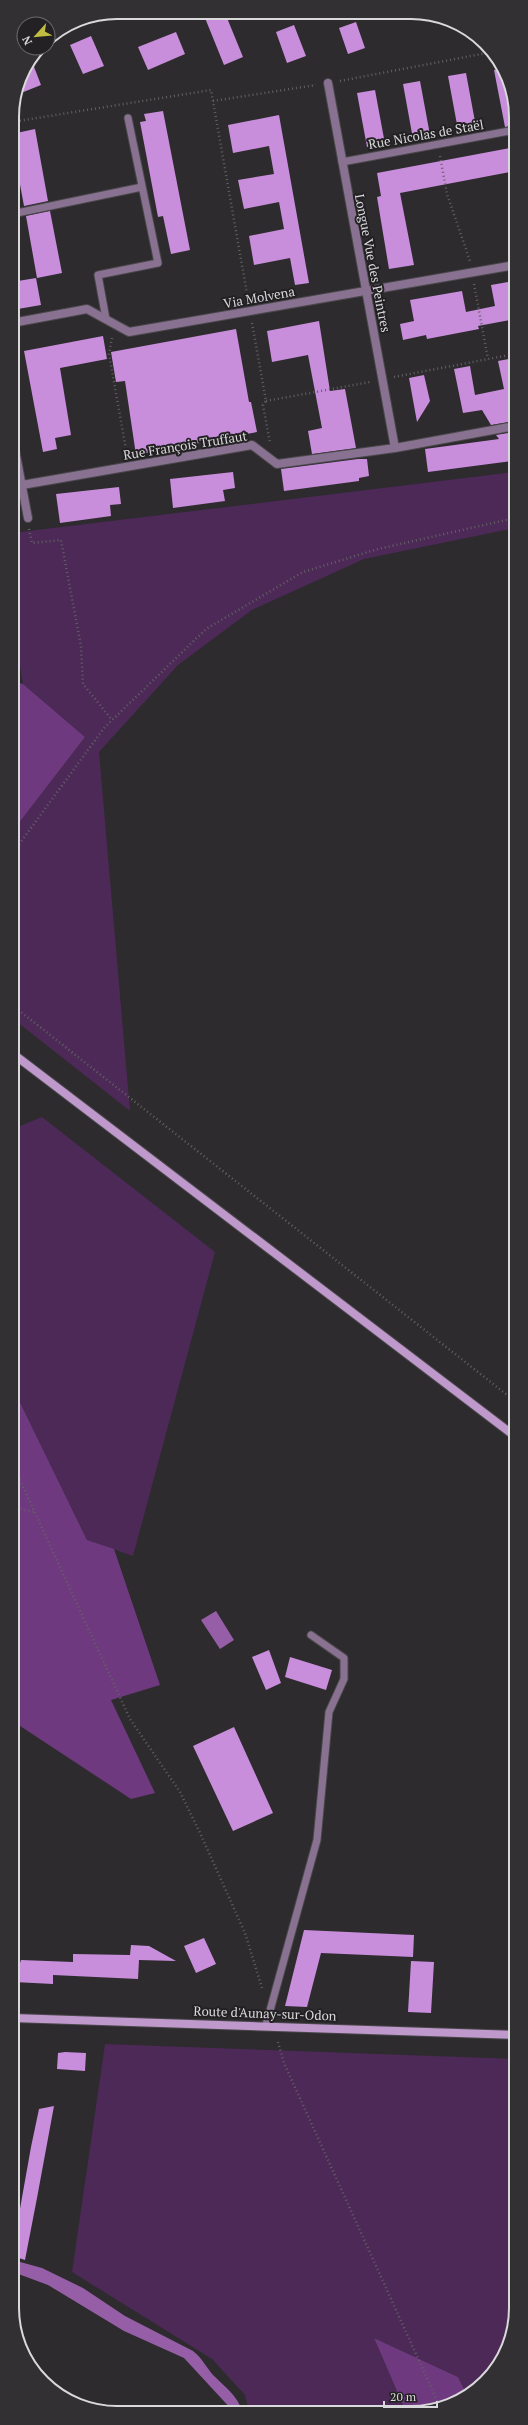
<svg xmlns="http://www.w3.org/2000/svg" width="528" height="2425" viewBox="0 0 528 2425" font-family="'PT Serif',serif">
<rect width="100%" height="100%" fill="#2d2b2e"/>
<path fill="#4c2957" d="M 515,472 L 515,528 L 364,559 L 252,610 L 178,665 L 99,752 L 130,1111 L 12,1018 L 12,832 L 85,737 L 23,684 L 12,620 L 12,533 Z
M 42,1117 L 215,1252 L 133,1556 L 87,1540 L 13,1388 L 13,1129 Z
M 105,2044 L 516,2059 L 516,2315 L 508,2348 L 490,2377 L 467,2395 L 458,2377 L 374,2338 L 406,2412 L 249,2411 L 245,2395 L 212,2359 L 72,2272 Z"/>
<path fill="#6e397f" d="M 12,681 L 23,684 L 85,737 L 12,832 Z
M 13,1388 L 87,1540 L 114,1549 L 160,1685 L 111,1700 L 155,1793 L 131,1799 L 14,1722 Z
M 374,2338 L 458,2377 L 467,2395 C 450,2408 427,2412 406,2412 Z"/>
<path fill="#955ea7" d="M 216,1611 L 234,1640 L 220,1649 L 201,1620 Z
M 13,2260 L 42,2268 L 83,2288 L 125,2316 L 193,2351 C 202,2358 206,2367 213,2375 C 225,2387 237,2395 242,2411 L 233,2411 L 184,2358 L 124,2331 L 48,2285 L 13,2272 Z"/>
<path fill="#c88edb" d="M 203,13 L 225,13 L 243,57 L 224,65 Z
M 356,22 L 365,48 L 348,54 L 339,28 Z
M 294,25 L 306,56 L 287,63 L 276,32 Z
M 176,32 L 185,54 L 148,70 L 138,47 Z
M 91,36 L 104,66 L 83,74 L 70,45 Z
M 31,59 L 41,85 L 16,95 L 23,71 Z
M 499,69 L 515,104 L 515,125 L 505,127 L 494,70 Z
M 466,73 L 476,127 L 458,130 L 448,76 Z
M 420,81 L 430,135 L 413,139 L 403,84 Z
M 375,90 L 385,144 L 367,147 L 357,93 Z
M 163,111 L 190,250 L 171,254 L 163,216 L 158,217 L 140,122 L 146,121 L 144,114 Z
M 279,115 L 309,283 L 295,285 L 290,258 L 254,265 L 249,236 L 284,229 L 279,202 L 244,209 L 238,180 L 274,174 L 269,146 L 233,153 L 228,125 Z
M 35,129 L 48,201 L 24,206 L 14,152 L 12,152 L 12,134 Z
M 515,147 L 515,171 L 400,193 L 414,265 L 389,269 L 377,197 L 381,196 L 377,173 Z
M 50,211 L 62,273 L 37,278 L 26,216 Z
M 36,278 L 41,305 L 12,310 L 12,282 Z
M 508,282 L 512,303 L 515,302 L 515,319 L 478,326 L 479,329 L 427,339 L 426,335 L 403,340 L 400,324 L 414,321 L 410,300 L 462,291 L 466,312 L 495,306 L 491,285 Z
M 319,321 L 330,391 L 345,389 L 356,448 L 312,454 L 308,431 L 322,428 L 308,355 L 272,362 L 267,331 Z
M 236,329 L 249,402 L 251,402 L 257,432 L 136,455 L 125,381 L 116,382 L 111,352 Z
M 103,336 L 107,359 L 60,368 L 71,435 L 55,438 L 57,449 L 43,452 L 24,351 Z
M 514,358 L 515,421 L 491,425 L 482,410 L 463,413 L 454,369 L 470,366 L 475,395 L 504,389 L 498,361 Z
M 424,375 L 430,401 L 417,422 L 409,378 Z
M 515,432 L 515,468 L 511,461 L 428,472 L 425,449 L 499,439 L 496,435 Z
M 358,459 L 367,459 L 369,476 L 359,478 L 359,481 L 284,491 L 281,469 Z
M 233,472 L 235,488 L 223,490 L 225,501 L 173,508 L 170,479 Z
M 119,487 L 121,504 L 110,505 L 111,516 L 60,523 L 56,494 Z
M 269,1650 L 281,1683 L 266,1690 L 252,1657 Z
M 290,1657 L 332,1670 L 326,1690 L 285,1677 Z
M 234,1727 L 273,1813 L 233,1831 L 193,1746 Z
M 304,1930 L 414,1935 L 413,1957 L 321,1953 L 307,2007 L 285,2006 Z
M 204,1938 L 216,1964 L 196,1973 L 184,1946 Z
M 131,1945 L 149,1946 L 176,1961 L 139,1960 L 138,1979 L 53,1975 L 53,1984 L 14,1982 L 21,1960 L 73,1962 L 73,1954 L 130,1955 Z
M 411,1961 L 434,1962 L 431,2013 L 408,2012 Z
M 65,2052 L 86,2053 L 85,2071 L 57,2069 L 58,2053 Z
M 54,2106 L 37,2198 L 25,2260 L 13,2256 L 13,2248 L 31,2147 L 39,2109 Z"/>
<g fill="none" stroke-linecap="round" stroke-linejoin="round">
<defs>
<path id="lane" d="M 342,162 L 515,130
M 12,214 L 142,187
M 106,319 L 98,275 L 158,263 L 128,118
M 266,2025 L 317,1840 L 329,1712 L 344,1679 L 344,1658 L 311,1635"/>
<path id="street" d="M 328,83 L 395,448
M 12,323 L 87,309 L 129,332 L 515,265
M 12,434 L 28,518
M 22,485 L 252,445 L 277,464 L 395,448 L 515,426"/>
<path id="secondary" d="M 12,1053 L 516,1437
M 13,2018 L 516,2035"/>
</defs>
<use href="#lane" stroke="#49474a" stroke-width="9"/>
<use href="#street" stroke="#49474a" stroke-width="10"/>
<use href="#secondary" stroke="#49474a" stroke-width="10"/>
<path stroke="#636164" stroke-width="2.5" stroke-dasharray="1 3" stroke-linecap="butt" d="M 340,81 L 492,52
M 213,101 L 316,85
M 12,122 L 211,90 L 248,299
M 512,143 L 515,164
M 440,156 L 447,194 L 470,261
M 474,284 L 488,359
M 252,323 L 266,401 L 263,405 L 270,443
M 112,338 L 109,354 L 127,455
M 394,377 L 515,354
M 266,401 L 370,382
M 29,529 L 32,543 L 61,540 L 81,646 L 83,684 L 112,720
M 12,854 L 104,728 L 206,629 L 303,572 L 378,549 L 515,518
M 12,1005 L 516,1402
M 13,1465 L 130,1719 L 180,1792 L 201,1835 L 245,1933 L 262,1988
M 13,1507 L 34,1512
M 278,2042 L 284,2063 L 440,2407"/>
<use href="#lane" stroke="#897191" stroke-width="7"/>
<use href="#street" stroke="#897191" stroke-width="8"/>
<use href="#secondary" stroke="#bf98cc" stroke-width="8"/>
</g>
<g text-anchor="middle" dominant-baseline="central" stroke-width="4" stroke-linejoin="round" paint-order="stroke">
<g font-size="13" fill="#d9d8da" stroke="#232124">
<text transform="translate(426 134) rotate(-10)">Rue Nicolas de Staël</text>
<text transform="translate(373 263) rotate(79)">Longue Vue des Peintres</text>
<text transform="translate(259 297) rotate(-10)">Via Molvena</text>
<text transform="translate(185 445) rotate(-9)">Rue François Truffaut</text>
<text transform="translate(265 2013) rotate(2)">Route d'Aunay-sur-Odon</text>
</g>
</g>
<path d="M0 0H528V2425H0ZM117 19H411A98 98 0 0 1 509 117V2308A98 98 0 0 1 411 2406H117A98 98 0 0 1 19 2308V117A98 98 0 0 1 117 19Z" fill="#323033" fill-rule="evenodd"/>
<path fill="none" stroke="#d9d8da" stroke-width="2" d="M117 19H411A98 98 0 0 1 509 117V2308A98 98 0 0 1 411 2406H117A98 98 0 0 1 19 2308V117A98 98 0 0 1 117 19Z"/>
<g transform="translate(36 36) rotate(243)"><circle r="19" fill="#232124" stroke="#6c6a6d"/>
<path d="M0-3L7 15L0 10L-7 15Z" fill="#c1bd40"/>
<text y="-6" font-size="11" font-weight="bold" text-anchor="middle" fill="#d9d8da">N</text>
</g>
<path d="M384 2401v6h53v-6" fill="none" stroke="#d9d8da" stroke-width="2"/>
<text x="390" y="2401" font-size="12" fill="#d9d8da" stroke="#232124" stroke-width="3" paint-order="stroke">20 m</text>
</svg>
